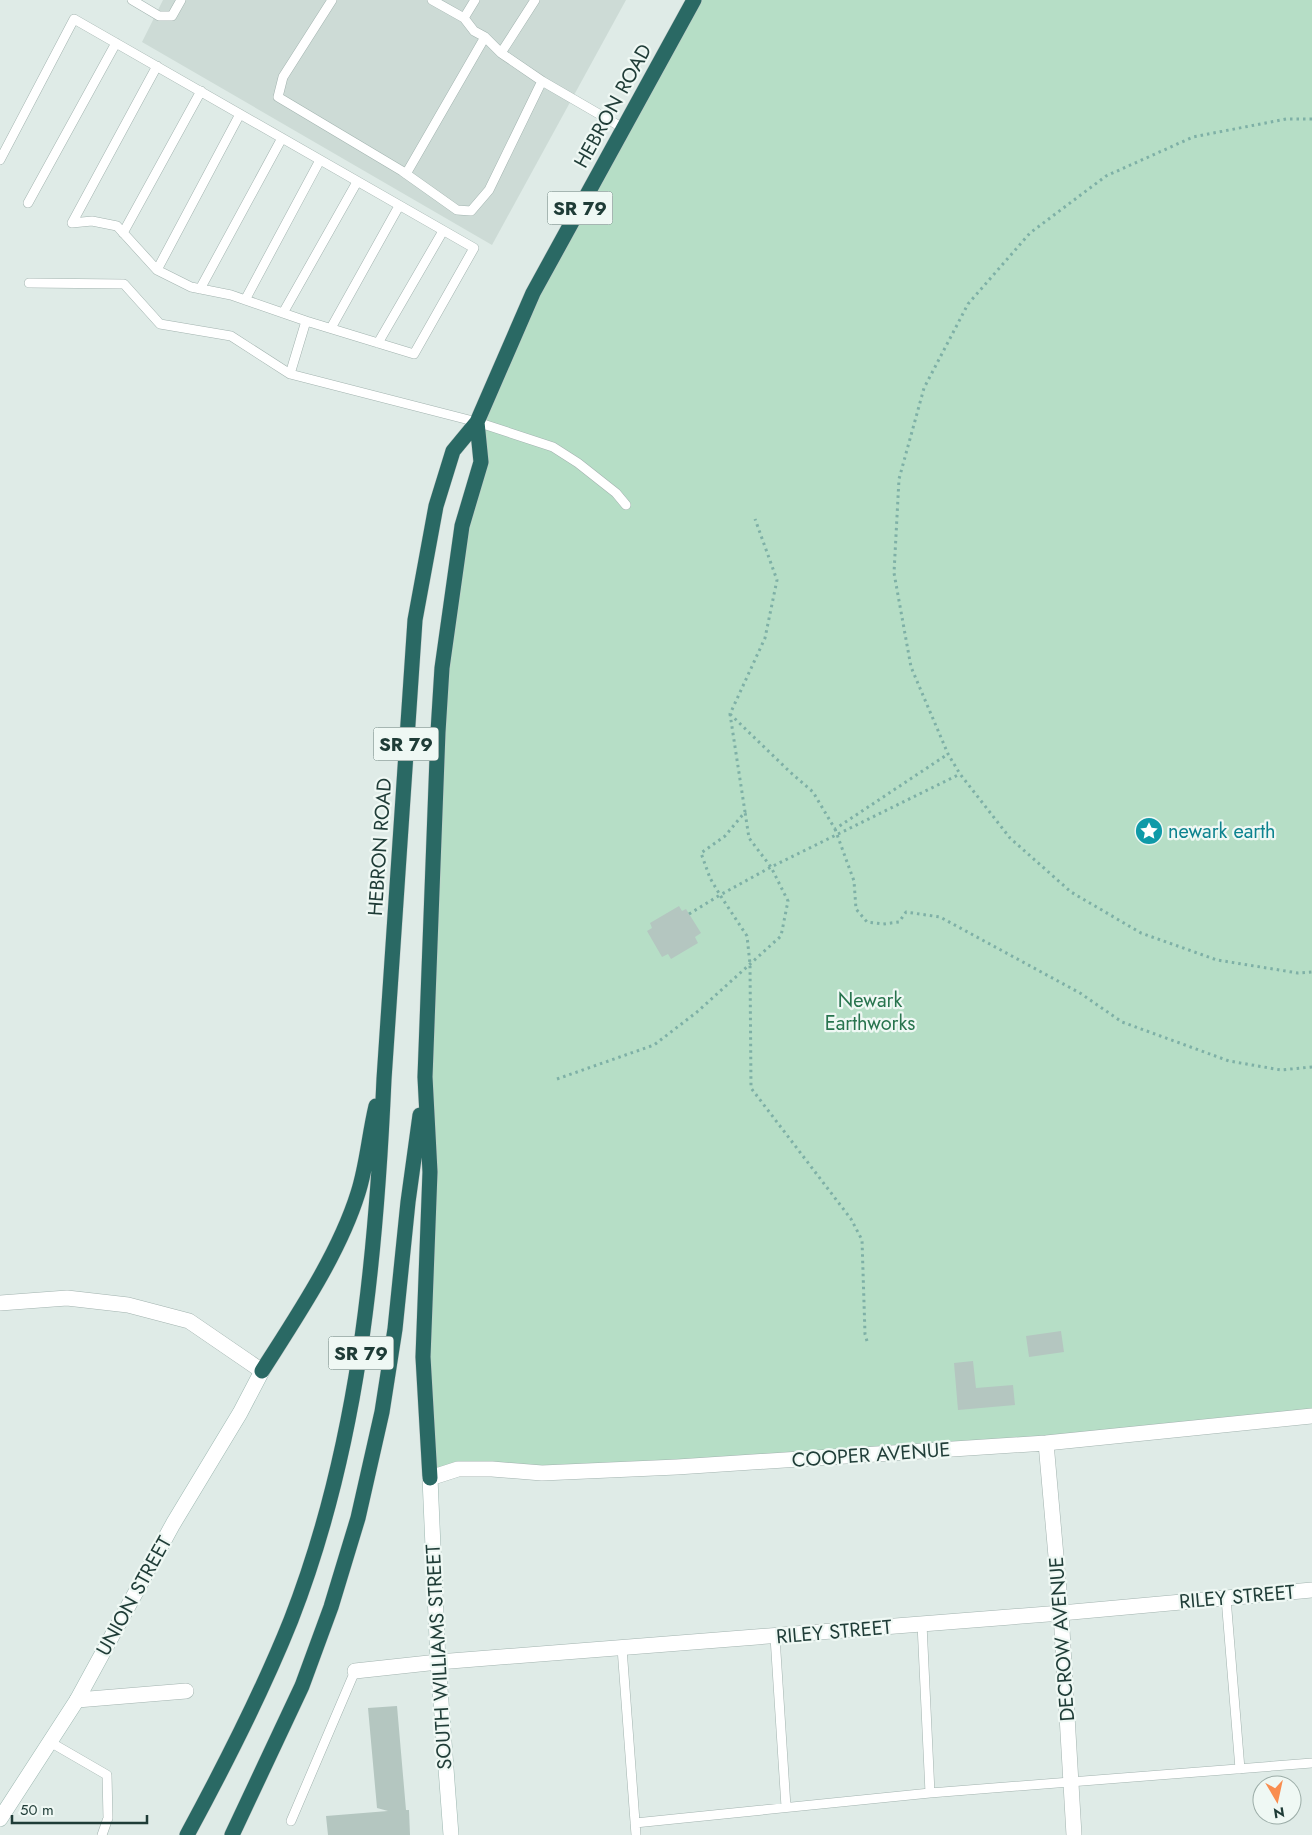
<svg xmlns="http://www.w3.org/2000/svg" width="1312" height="1835" viewBox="0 0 1312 1835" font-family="Jost,sans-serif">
<rect width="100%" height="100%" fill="#dfebe7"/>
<path fill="#cddbd6" d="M 163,0 L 626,0 L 492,245 L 142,42 Z"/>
<path fill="#b6dec6" d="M 694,0 L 1312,0 L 1312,1416 L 1046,1443 L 492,1469 L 430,1478 L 423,1357 L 442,668 L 481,462 L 477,422 L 533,293 Z"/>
<path fill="#b4c6c0" d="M 679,906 L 682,911 L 686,909 L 701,933 L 695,937 L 698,943 L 671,959 L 668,954 L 662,957 L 647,931 L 652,928 L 650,923 Z
M 1061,1331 L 1064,1352 L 1029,1357 L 1026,1336 Z
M 973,1361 L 976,1388 L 1013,1385 L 1015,1405 L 958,1410 L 954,1363 Z
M 397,1706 L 406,1810 L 409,1810 L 410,1835 L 328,1835 L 326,1816 L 388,1811 L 377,1808 L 368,1708 Z"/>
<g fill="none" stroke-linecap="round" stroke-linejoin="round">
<defs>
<path id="lane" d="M 132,0 L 159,16 L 172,16 L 181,0
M 332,0 L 283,77 L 278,97 L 402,171 L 457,210 L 471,211 L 489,190 L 542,81 L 623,128
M 432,0 L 464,18 L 474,31 L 485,37 L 501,53
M 535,0 L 501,53 L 542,81
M 464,18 L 475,0
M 0,160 L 74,19 L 474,248 L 414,354 L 306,321 L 290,374
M 406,174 L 485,37
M 28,203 L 116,43
M 72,223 L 92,221 L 117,226 L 157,270 L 191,287 L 231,295 L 306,321
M 72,223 L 157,66
M 123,233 L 201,91
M 157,270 L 240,114
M 29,283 L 124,284 L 160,324 L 231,336 L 290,374 L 477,422 L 553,447 L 578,463 L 616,493 L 626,505
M 200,289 L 282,138
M 245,300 L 320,160
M 283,313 L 357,182
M 331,328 L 399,206
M 378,343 L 443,231
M 1226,1598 L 1240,1769
M 922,1624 L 930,1793
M 775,1637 L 786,1807
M 622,1648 L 636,1835
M 50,1742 L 107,1775 L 108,1818 L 102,1835
M 291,1821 L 355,1671
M 635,1823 L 930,1793 L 1312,1763"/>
<path id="street" d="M 0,1303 L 67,1298 L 128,1305 L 189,1321 L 262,1371
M 1046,1443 L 1061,1613 L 1074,1835
M 430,1478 L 458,1469 L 492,1469 L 542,1473 L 677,1467 L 1046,1443 L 1312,1416
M 355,1671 L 438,1662 L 1061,1613 L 1312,1590
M 77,1700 L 186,1691"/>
<path id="secondary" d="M 430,1478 L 438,1662 L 451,1835
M 0,1819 L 77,1700 L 173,1524 L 240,1413 L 262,1371"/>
<path id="highway" d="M 262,1371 C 297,1316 339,1254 358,1193 C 367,1165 369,1135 376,1106
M 430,1478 L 423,1357 L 430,1172 L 425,1077 L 438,732 L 442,668 L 462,526 L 481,462 L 477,422
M 187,1835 C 225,1765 261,1695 291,1620 C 358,1448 376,1262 384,1079 L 415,620 L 436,506 L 453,451 L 477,422 L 533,293 L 694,0
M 232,1835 L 302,1686 L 331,1607 L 358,1518 L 382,1412 L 395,1329 L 408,1202 L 420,1115"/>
</defs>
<use href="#lane" stroke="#a2b3af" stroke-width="10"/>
<use href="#street" stroke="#a2b3af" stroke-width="16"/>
<use href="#secondary" stroke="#9db7b1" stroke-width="16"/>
<use href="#highway" stroke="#c0c8c7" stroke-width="16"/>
<path stroke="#7eb0a6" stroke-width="3" stroke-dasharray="2.5 4" stroke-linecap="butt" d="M 1312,119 L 1286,119 L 1193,137 L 1106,176 L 1030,233 L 968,304 L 924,388 L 899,479 L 894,573 L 911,667 L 948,754 L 960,774 L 1010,838 L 1071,892 L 1141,933 L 1217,960 L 1298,973 L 1312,972
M 730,714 L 790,772 L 813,792 L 835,829 L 948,754
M 835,829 L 854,881 L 856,909 L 867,922 L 883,924 L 899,922 L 906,912 L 940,917 L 1080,993 L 1122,1022 L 1229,1061 L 1281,1070 L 1312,1067
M 689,914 L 720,895 L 710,878 L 701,853 L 725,836 L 745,812 L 730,714 L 765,638 L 777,580 L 755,519
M 557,1079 L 654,1045 L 697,1012 L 781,936 L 788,901 L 771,867 L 749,838 L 745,812
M 867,1341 L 865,1334 L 862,1240 L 851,1219 L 751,1088 L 750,964 L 747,936 L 720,895 L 771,867 L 960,774"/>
<use href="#lane" stroke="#fff" stroke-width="9"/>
<use href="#street" stroke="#fff" stroke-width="15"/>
<use href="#secondary" stroke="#fff" stroke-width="15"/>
<use href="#highway" stroke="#2a6964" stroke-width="15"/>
</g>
<defs>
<symbol id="sight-disc" viewBox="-11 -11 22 22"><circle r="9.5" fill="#0f9aa8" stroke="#eff8f4"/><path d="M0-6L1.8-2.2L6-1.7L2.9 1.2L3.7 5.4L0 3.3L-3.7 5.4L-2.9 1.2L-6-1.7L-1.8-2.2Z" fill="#fff"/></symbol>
</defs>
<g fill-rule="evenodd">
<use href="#sight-disc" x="1133" y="815" width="32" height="32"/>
</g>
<g text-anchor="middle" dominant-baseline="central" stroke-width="4.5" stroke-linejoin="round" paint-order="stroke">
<g fill="#eff8f4" stroke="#5d7470" stroke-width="1">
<rect x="547.5" y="191.5" width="65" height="33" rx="4"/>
<rect x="373.5" y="727.5" width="65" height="33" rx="4"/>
<rect x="328.5" y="1336.5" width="65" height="33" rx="4"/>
</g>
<g font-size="19" font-weight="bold" fill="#1f3c37">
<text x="580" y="208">SR 79</text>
<text x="406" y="744">SR 79</text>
<text x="361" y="1353">SR 79</text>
</g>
<g font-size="20" fill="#1f3c37" stroke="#eff8f4">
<text transform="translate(613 106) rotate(-61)">HEBRON ROAD</text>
<text transform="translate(380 847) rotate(-86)">HEBRON ROAD</text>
<text transform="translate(871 1455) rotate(-4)">COOPER AVENUE</text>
<text transform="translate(134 1596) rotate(-61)">UNION STREET</text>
<text transform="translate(1237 1597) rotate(-5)">RILEY STREET</text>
<text transform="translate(834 1632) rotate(-5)">RILEY STREET</text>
<text transform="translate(1062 1639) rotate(-94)">DECROW AVENUE</text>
<text transform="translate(439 1657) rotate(-93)">SOUTH WILLIAMS STREET</text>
</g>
<g font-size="20" fill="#0d838f" stroke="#eff8f4" text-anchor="start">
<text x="1168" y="831">newark earth</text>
</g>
<g font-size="20" fill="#28744e" stroke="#eff8f4">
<text x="870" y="1000">Newark<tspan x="870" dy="23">Earthworks</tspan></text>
</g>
</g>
<g transform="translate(1277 1800) rotate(171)"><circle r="24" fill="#eff8f4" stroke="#9cada8"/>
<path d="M0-4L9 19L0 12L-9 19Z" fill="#f98d4f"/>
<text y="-8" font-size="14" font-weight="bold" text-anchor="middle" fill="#1f3c37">N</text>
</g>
<path d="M12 1815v8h135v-8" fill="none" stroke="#1f3c37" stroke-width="2.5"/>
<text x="20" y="1815" font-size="15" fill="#1f3c37" stroke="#eff8f4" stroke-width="4" paint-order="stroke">50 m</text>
</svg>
